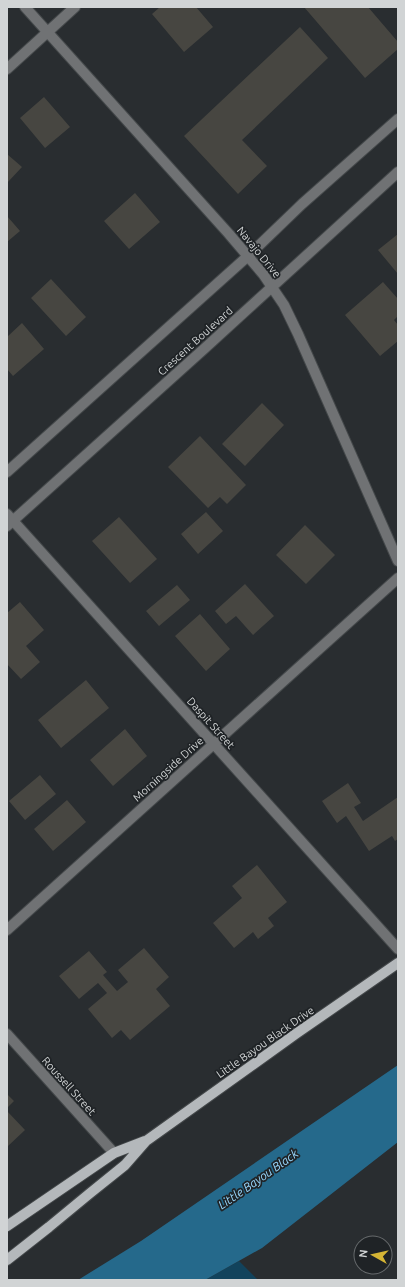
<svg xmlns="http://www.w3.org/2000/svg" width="405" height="1287" viewBox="0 0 405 1287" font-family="Ubuntu,sans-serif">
<rect width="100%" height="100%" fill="#292d30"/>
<path fill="#12435c" d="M 239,1261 L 258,1280 L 205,1280 Z"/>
<path fill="#25698b" d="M 398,1065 L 398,1142 L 262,1248 L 205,1280 L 78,1280 L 141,1241 Z"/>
<path fill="#474641" d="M 160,7 L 196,7 L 213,27 L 184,52 L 152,14 Z
M 304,7 L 368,7 L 398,42 L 398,49 L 365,78 Z
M 300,27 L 328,58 L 242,140 L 267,166 L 238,194 L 184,136 Z
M 44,97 L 70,127 L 45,148 L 20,118 Z
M 7,154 L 22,167 L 7,183 Z
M 135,193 L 160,222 L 129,249 L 104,221 Z
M 7,216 L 20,231 L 7,242 Z
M 398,234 L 398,274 L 378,250 Z
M 51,279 L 86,317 L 66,336 L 31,298 Z
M 383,282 L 398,299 L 398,316 L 394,320 L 398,325 L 398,341 L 380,356 L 345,315 Z
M 22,323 L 44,349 L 13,376 L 7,369 L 7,337 Z
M 262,403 L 284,425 L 245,466 L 222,444 Z
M 200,436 L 246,485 L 227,504 L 220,497 L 208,508 L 168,467 Z
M 206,512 L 223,531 L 198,554 L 181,534 Z
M 119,517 L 157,559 L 130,583 L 92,541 Z
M 305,525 L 335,555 L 306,584 L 276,555 Z
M 245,584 L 274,616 L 253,635 L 236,616 L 226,624 L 215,611 Z
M 177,585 L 190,600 L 159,626 L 146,611 Z
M 20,602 L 44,630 L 26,646 L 40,662 L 21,679 L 7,664 L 7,613 Z
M 200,614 L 230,649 L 206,671 L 175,636 Z
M 86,680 L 109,708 L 61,748 L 38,720 Z
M 125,729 L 147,756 L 113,786 L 90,760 Z
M 40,775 L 56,794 L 25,820 L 9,801 Z
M 348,783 L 361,803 L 354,807 L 363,821 L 398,797 L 398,839 L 395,841 L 392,836 L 369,851 L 346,816 L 337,823 L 322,801 Z
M 67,800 L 86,822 L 53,851 L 34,829 Z
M 257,865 L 287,902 L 268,918 L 274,926 L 258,939 L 253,932 L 234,948 L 213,923 L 242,898 L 232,886 Z
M 144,948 L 169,977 L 156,989 L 170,1006 L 130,1040 L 121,1030 L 112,1038 L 88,1009 L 107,993 L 98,983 L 79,999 L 59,976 L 89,951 L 107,972 L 103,975 L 117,991 L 128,982 L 118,970 Z
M 7,1094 L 14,1101 L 7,1108 Z
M 7,1111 L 25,1130 L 7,1147 Z"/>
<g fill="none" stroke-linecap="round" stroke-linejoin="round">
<defs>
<path id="minor" d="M 25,7 L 229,234 L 263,274 L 284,305 L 298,334 L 398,561
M 7,69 L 75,7
M 7,472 L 248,256 L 302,204 L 398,119
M 7,514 L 398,949
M 7,526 L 205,348 L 398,172
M 7,930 L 398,578
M 7,1034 L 114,1153"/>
<path id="major" d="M 7,1226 L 114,1153 L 145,1141
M 7,1260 L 49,1227 L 89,1194 L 125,1165 L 146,1141 L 297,1033 L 398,963"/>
</defs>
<use href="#minor" stroke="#44484a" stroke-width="12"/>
<use href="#major" stroke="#44484a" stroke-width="12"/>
<use href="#minor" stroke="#707274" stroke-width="10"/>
<use href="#major" stroke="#b4b8bb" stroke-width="10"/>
</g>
<g text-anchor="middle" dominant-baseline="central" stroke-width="3.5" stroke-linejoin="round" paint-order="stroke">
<g font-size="11" fill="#d1d4d5" stroke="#1f2326">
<text transform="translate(259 252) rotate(51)">Navajo Drive</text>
<text transform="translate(195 341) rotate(-42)">Crescent Boulevard</text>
<text transform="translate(211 723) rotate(48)">Daspit Street</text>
<text transform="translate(168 769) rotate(-42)">Morningside Drive</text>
<text transform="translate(265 1042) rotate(-35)">Little Bayou Black Drive</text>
<text transform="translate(69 1086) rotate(48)">Roussell Street</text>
</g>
<g font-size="12" font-style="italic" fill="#98d7fd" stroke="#1f2326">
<text transform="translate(258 1179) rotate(-35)">Little Bayou Black</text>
</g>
</g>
<rect width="405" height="1287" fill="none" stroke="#d1d4d5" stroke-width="16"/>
<g transform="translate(373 1255) rotate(278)"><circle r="19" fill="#1f2326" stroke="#666a6c"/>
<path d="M0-3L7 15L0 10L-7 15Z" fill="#d5b535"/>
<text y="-6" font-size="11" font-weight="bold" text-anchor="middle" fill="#d1d4d5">N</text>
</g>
</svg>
